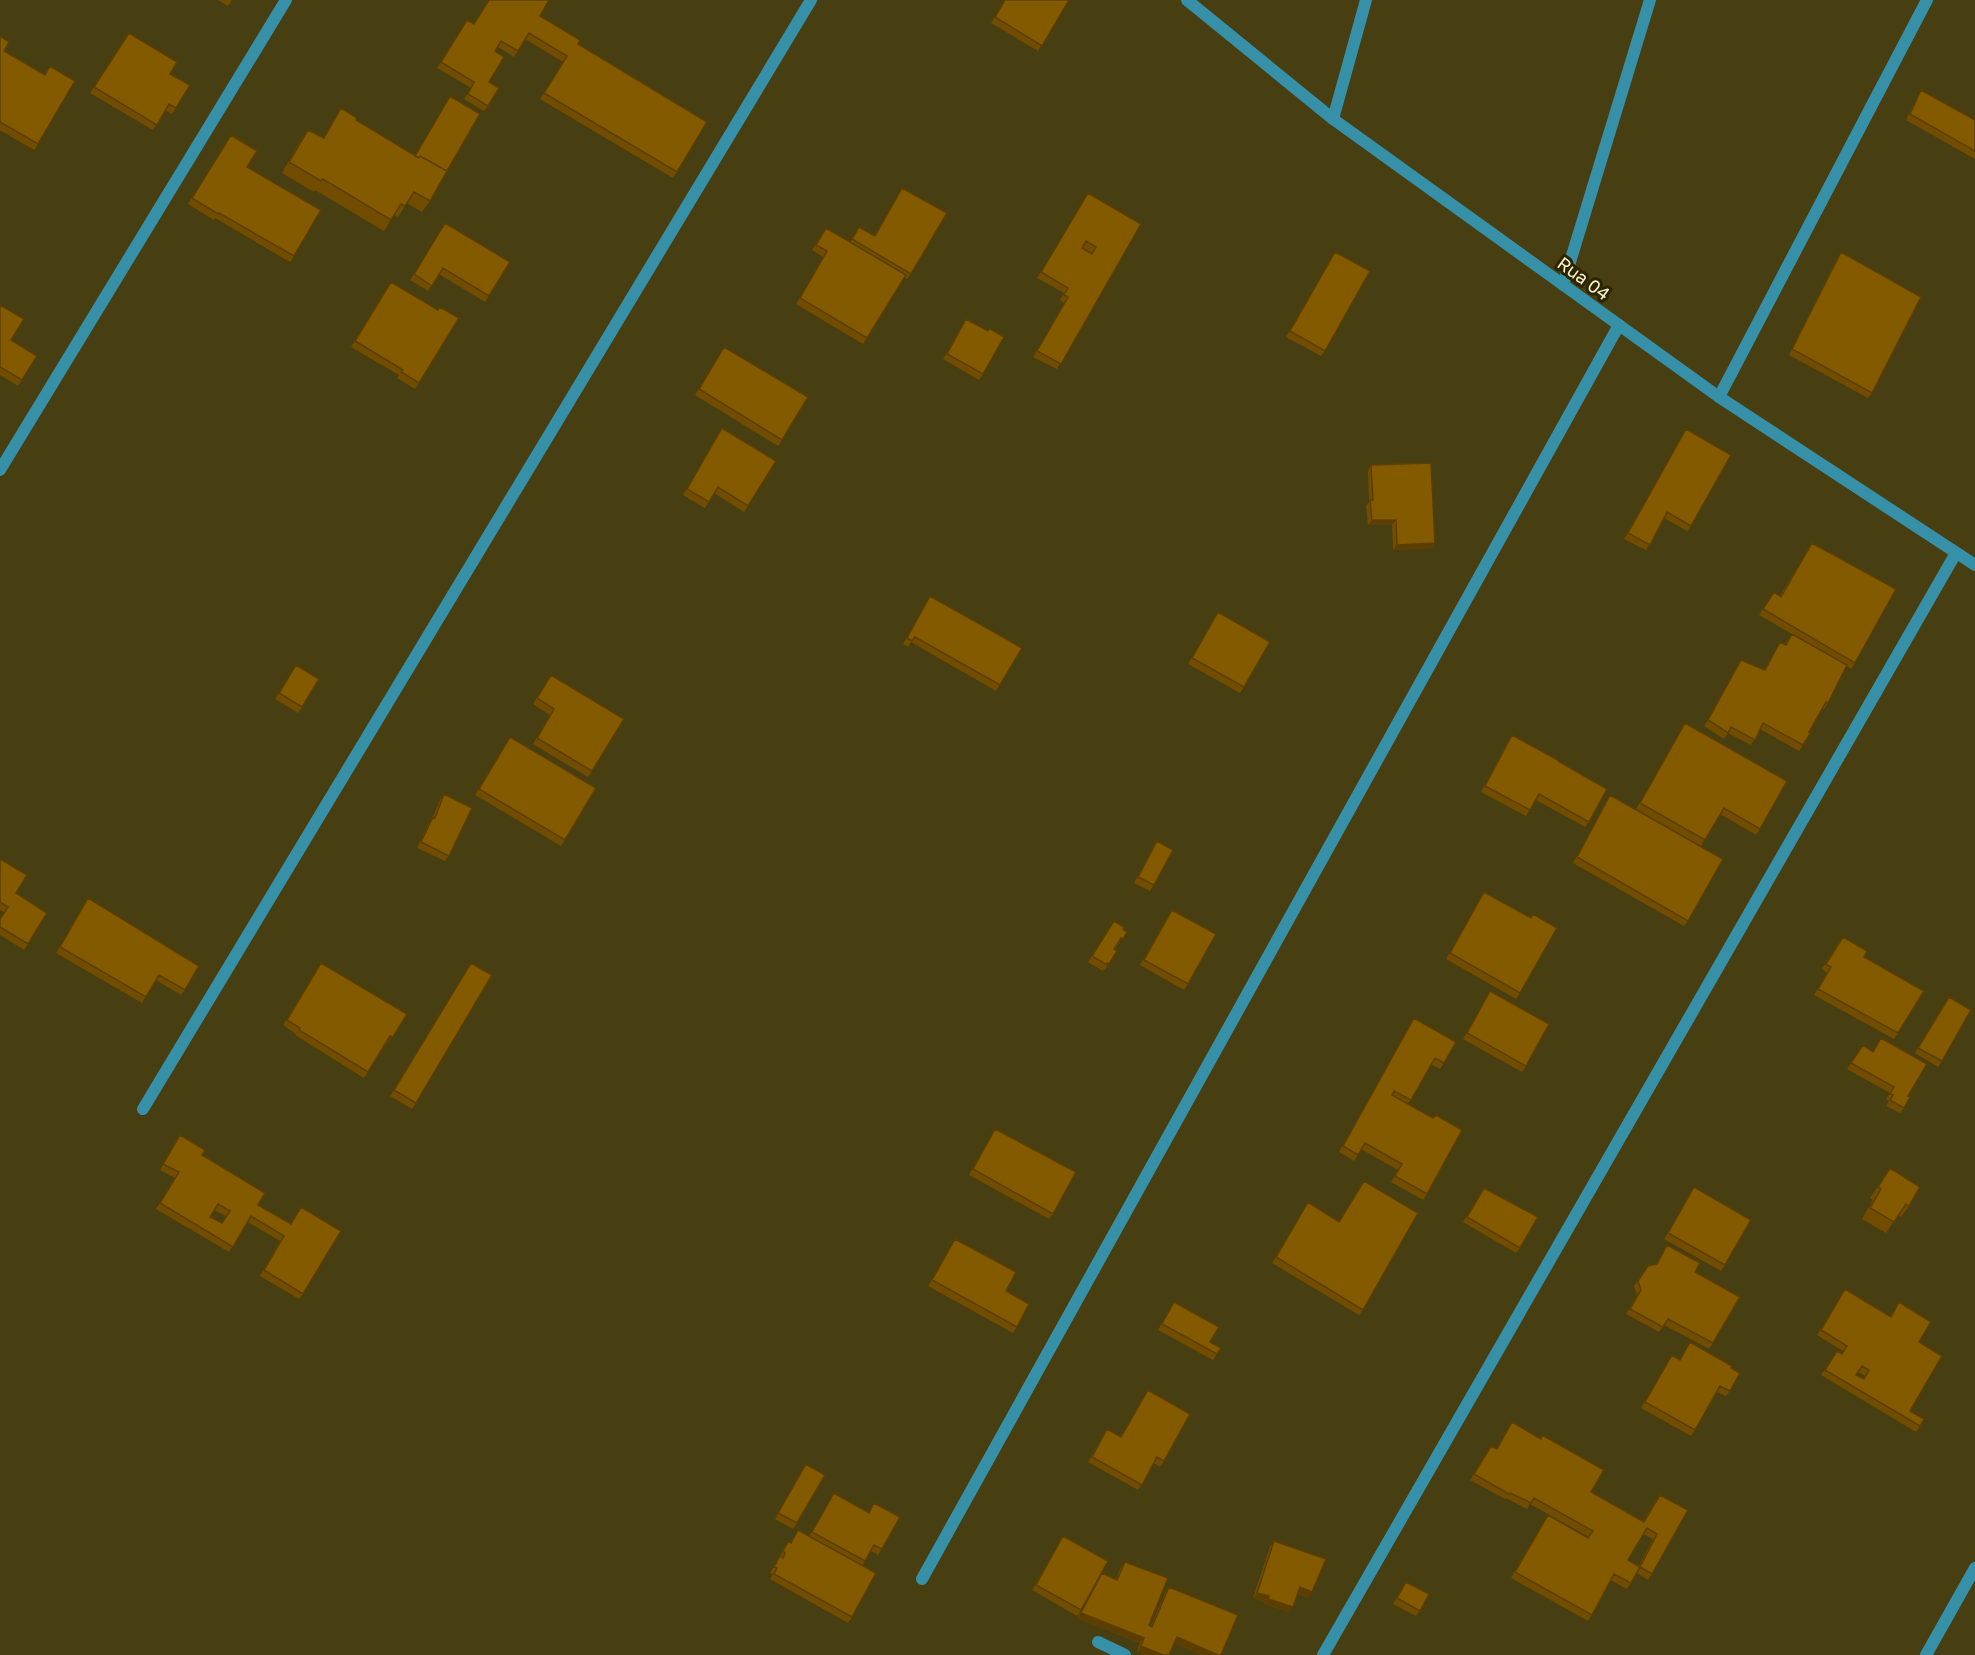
<svg xmlns="http://www.w3.org/2000/svg" width="1975" height="1655" viewBox="0 0 1975 1655" font-family="'Golos Text',sans-serif">
<rect width="100%" height="100%" fill="#473e11"/>
<g fill="none" stroke-linecap="round" stroke-linejoin="round">
<path stroke="#3590a8" stroke-width="12" d="M 1333,119 L 1366,0
M 1563,285 L 1650,0
M 1719,397 L 1927,0
M 0,470 L 286,0
M 143,1109 L 811,0
M 922,1579 L 1619,325
M 1098,1642 L 1125,1655
M 1323,1655 L 1956,553
M 1926,1655 L 1975,1568"/>
<path stroke="#3590a8" stroke-width="12" d="M 1187,0 L 1333,119 L 1719,397 L 1975,565"/>
</g>
<path fill="#724d00" fill-rule="evenodd" d="M 218,0 L 232,0 L 228,6 Z
M 488,0 L 549,0 L 540,16 L 578,44 L 677,172 L 673,178 L 540,99 L 563,62 L 525,39 L 514,57 L 498,47 L 495,51 L 489,82 L 488,106 L 484,111 L 464,99 L 471,88 L 437,68 L 463,26 L 474,24 Z
M 1005,0 L 1069,0 L 1038,51 L 991,23 Z
M 129,33 L 170,74 L 176,108 L 172,114 L 165,110 L 153,130 L 90,93 Z
M 0,36 L 4,51 L 44,75 L 50,66 L 38,144 L 34,150 L 0,130 Z
M 1921,90 L 1975,120 L 1975,159 L 1906,120 Z
M 450,96 L 447,171 L 430,201 L 422,212 L 407,203 L 398,217 L 394,215 L 384,231 L 315,190 L 314,192 L 282,173 L 300,141 L 308,130 L 323,138 L 341,108 L 356,120 L 415,156 Z
M 227,141 L 247,167 L 294,256 L 290,262 L 215,218 L 214,220 L 188,204 Z
M 902,188 L 911,274 L 907,279 L 904,277 L 863,344 L 796,304 L 823,257 L 812,250 L 826,228 L 850,242 L 859,227 L 874,236 Z
M 1088,193 L 1141,224 L 1057,369 L 1033,357 L 1064,303 L 1060,300 L 1064,293 L 1037,278 ZM 1082,247 L 1092,253 L 1092,254 L 1082,248 Z
M 445,223 L 489,296 L 485,302 L 439,274 L 428,291 L 410,280 Z
M 1335,252 L 1325,351 L 1321,356 L 1286,337 Z
M 1841,252 L 1872,393 L 1868,398 L 1789,355 L 1838,257 Z
M 391,282 L 438,310 L 419,383 L 415,389 L 397,378 L 399,375 L 351,347 Z
M 0,305 L 22,380 L 18,386 L 0,375 Z
M 966,319 L 988,331 L 989,328 L 983,374 L 979,380 L 943,359 Z
M 724,347 L 782,440 L 778,446 L 695,395 Z
M 722,428 L 748,506 L 744,512 L 714,493 L 705,508 L 683,495 Z
M 1686,429 L 1691,526 L 1687,531 L 1664,518 L 1646,550 L 1624,539 Z
M 1371,465 L 1435,543 L 1431,548 L 1393,550 L 1392,525 L 1368,525 L 1366,506 L 1369,502 L 1368,471 Z
M 1812,543 L 1855,663 L 1851,669 L 1847,666 L 1828,703 L 1824,709 L 1822,708 L 1809,732 L 1803,745 L 1799,751 L 1760,729 L 1751,745 L 1728,733 L 1724,739 L 1704,726 L 1741,660 L 1764,670 L 1780,642 L 1785,644 L 1792,634 L 1759,615 L 1774,592 L 1780,596 Z
M 930,596 L 1000,685 L 996,691 L 911,642 L 908,647 L 903,644 Z
M 1218,612 L 1244,687 L 1240,693 L 1188,664 Z
M 296,665 L 319,679 L 298,713 L 275,699 Z
M 551,675 L 592,771 L 588,777 L 533,744 L 550,715 L 533,704 Z
M 1685,723 L 1760,829 L 1756,835 L 1720,814 L 1701,846 L 1636,809 Z
M 1512,735 L 1558,761 L 1589,822 L 1585,827 L 1536,800 L 1526,816 L 1481,792 L 1509,740 Z
M 510,737 L 565,840 L 561,846 L 475,795 Z
M 444,794 L 449,856 L 445,861 L 417,848 L 429,823 L 433,817 L 440,800 Z
M 1610,795 L 1688,921 L 1684,926 L 1573,863 Z
M 1157,841 L 1154,885 L 1150,891 L 1134,883 Z
M 0,859 L 16,893 L 28,944 L 24,950 L 0,935 L 0,919 L 4,912 L 0,910 Z
M 1484,892 L 1530,918 L 1533,914 L 1520,993 L 1516,999 L 1446,959 Z
M 88,898 L 185,990 L 181,995 L 156,980 L 142,1003 L 56,953 Z
M 1172,910 L 1188,984 L 1184,990 L 1140,965 Z
M 1110,926 L 1123,929 L 1119,944 L 1118,944 L 1105,970 L 1104,969 L 1103,971 L 1088,962 Z
M 1839,942 L 1898,1033 L 1894,1039 L 1814,995 L 1827,973 L 1822,969 Z
M 321,963 L 393,1037 L 389,1043 L 387,1042 L 364,1078 L 295,1035 L 296,1034 L 283,1025 Z
M 471,963 L 416,1103 L 412,1109 L 390,1096 Z
M 1490,991 L 1526,1066 L 1522,1072 L 1463,1039 Z
M 1949,997 L 1942,1061 L 1938,1067 L 1915,1053 Z
M 1414,1018 L 1444,1063 L 1440,1069 L 1431,1064 L 1408,1104 L 1427,1194 L 1423,1200 L 1391,1182 L 1398,1170 L 1361,1149 L 1354,1161 L 1339,1152 Z
M 1881,1038 L 1908,1096 L 1904,1108 L 1900,1113 L 1886,1106 L 1889,1101 L 1886,1099 L 1890,1093 L 1847,1069 L 1863,1045 L 1873,1051 Z
M 995,1129 L 1053,1214 L 1049,1219 L 969,1175 Z
M 180,1135 L 258,1205 L 291,1224 L 301,1207 L 303,1294 L 299,1299 L 260,1276 L 280,1241 L 248,1222 L 229,1252 L 156,1209 L 175,1178 L 160,1170 ZM 214,1210 L 226,1216 L 222,1223 L 210,1217 Z
M 1890,1168 L 1909,1206 L 1901,1217 L 1898,1215 L 1886,1233 L 1862,1219 L 1873,1200 L 1870,1198 Z
M 1694,1187 L 1725,1265 L 1721,1271 L 1664,1239 Z
M 1484,1188 L 1520,1248 L 1516,1253 L 1463,1222 Z
M 1308,1202 L 1339,1222 L 1363,1310 L 1359,1315 L 1272,1263 Z
M 955,1239 L 1006,1291 L 1017,1327 L 1013,1333 L 928,1286 Z
M 1667,1245 L 1695,1272 L 1713,1343 L 1709,1349 L 1664,1325 L 1659,1332 L 1626,1314 L 1637,1295 L 1634,1286 L 1648,1266 L 1656,1264 Z
M 1845,1289 L 1890,1317 L 1899,1302 L 1919,1342 L 1910,1411 L 1920,1426 L 1916,1432 L 1821,1375 L 1837,1351 L 1841,1354 L 1843,1351 L 1817,1335 ZM 1858,1372 L 1865,1376 L 1864,1379 L 1856,1375 Z
M 1174,1302 L 1210,1342 L 1221,1348 L 1213,1360 L 1158,1330 Z
M 1690,1342 L 1731,1368 L 1730,1391 L 1726,1396 L 1717,1392 L 1691,1436 L 1641,1408 L 1672,1355 L 1680,1360 Z
M 1148,1390 L 1164,1461 L 1160,1467 L 1154,1463 L 1138,1490 L 1088,1462 L 1107,1429 L 1120,1437 Z
M 1512,1422 L 1540,1438 L 1542,1435 L 1591,1492 L 1643,1521 L 1660,1495 L 1688,1510 L 1648,1580 L 1637,1573 L 1627,1589 L 1611,1580 L 1588,1621 L 1511,1578 L 1548,1515 L 1588,1538 L 1589,1537 L 1530,1504 L 1527,1509 L 1506,1498 L 1505,1499 L 1470,1480 L 1491,1446 L 1496,1449 ZM 1643,1534 L 1653,1539 L 1639,1566 L 1628,1560 Z
M 806,1464 L 797,1523 L 793,1529 L 775,1519 Z
M 834,1493 L 868,1513 L 874,1503 L 882,1549 L 878,1555 L 871,1551 L 862,1566 L 852,1617 L 848,1623 L 770,1579 L 773,1574 L 770,1573 L 788,1542 L 790,1543 L 798,1530 L 809,1536 Z
M 1063,1536 L 1081,1610 L 1077,1616 L 1032,1590 Z
M 1274,1541 L 1312,1592 L 1308,1598 L 1298,1594 L 1293,1607 L 1289,1612 L 1264,1604 L 1265,1602 L 1253,1598 L 1270,1547 Z
M 1125,1562 L 1149,1625 L 1151,1626 L 1165,1593 L 1169,1587 L 1174,1643 L 1137,1652 L 1140,1643 L 1077,1618 L 1102,1573 L 1116,1579 L 1121,1567 Z
M 1406,1582 L 1420,1611 L 1416,1616 L 1393,1604 Z"/>
<path fill="#5c3f00" d="M 1372,520 L 1396,520 L 1392,525 L 1368,525 Z
M 1435,543 L 1431,548 L 1393,550 L 1397,545 Z
M 390,1036 L 393,1037 L 389,1043 L 386,1042 Z
M 1300,1587 L 1312,1592 L 1308,1598 L 1296,1593 Z
M 1257,1593 L 1269,1596 L 1265,1602 L 1253,1598 Z
M 1268,1599 L 1293,1607 L 1289,1612 L 1264,1604 Z
M 1081,1613 L 1144,1638 L 1140,1643 L 1077,1618 Z
M 1177,1637 L 1218,1655 L 1201,1655 L 1173,1643 Z
M 1141,1646 L 1163,1655 L 1145,1655 L 1137,1652 Z"/>
<path fill="#845a00" stroke="#5c3f00" stroke-width="1.5" fill-rule="evenodd" d="M 489,0 L 549,0 L 540,16 L 580,40 L 578,44 L 707,122 L 677,172 L 544,93 L 567,56 L 529,33 L 518,51 L 501,41 L 495,51 L 504,57 L 489,82 L 499,88 L 488,106 L 468,94 L 474,82 L 441,62 L 467,20 L 474,24 Z
M 1005,0 L 1069,0 L 1042,46 L 995,17 Z
M 129,33 L 177,62 L 170,74 L 190,85 L 176,108 L 169,104 L 157,125 L 94,87 Z
M 0,36 L 9,42 L 4,51 L 45,75 L 50,66 L 75,81 L 38,144 L 0,122 Z
M 1921,90 L 1975,120 L 1975,151 L 1910,114 Z
M 450,96 L 480,114 L 447,171 L 420,156 L 419,158 L 415,156 Z
M 341,108 L 357,118 L 356,120 L 419,158 L 420,156 L 447,171 L 430,201 L 414,192 L 405,206 L 401,204 L 391,220 L 323,179 L 321,181 L 289,162 L 308,130 L 324,138 Z
M 231,135 L 257,151 L 247,167 L 321,210 L 294,256 L 219,213 L 218,214 L 192,198 Z
M 902,188 L 947,213 L 911,274 L 852,239 L 859,227 L 875,236 Z
M 1088,193 L 1141,224 L 1061,364 L 1037,351 L 1068,297 L 1064,295 L 1068,288 L 1041,272 ZM 1086,241 L 1096,247 L 1092,254 L 1082,248 Z
M 445,223 L 510,262 L 489,296 L 443,268 L 432,286 L 414,274 Z
M 826,228 L 906,275 L 867,338 L 800,298 L 827,251 L 816,245 Z
M 1335,252 L 1370,271 L 1325,351 L 1290,331 Z
M 1841,252 L 1921,297 L 1872,393 L 1792,349 Z
M 391,282 L 438,310 L 440,307 L 459,318 L 419,383 L 401,372 L 403,370 L 355,341 Z
M 0,305 L 24,319 L 11,340 L 37,356 L 22,380 L 0,367 Z
M 966,319 L 988,331 L 989,328 L 1004,337 L 983,374 L 947,354 Z
M 724,347 L 808,397 L 782,440 L 699,389 Z
M 722,428 L 776,461 L 748,506 L 718,487 L 709,502 L 687,489 Z
M 1686,429 L 1731,455 L 1691,526 L 1667,512 L 1650,545 L 1628,533 Z
M 1431,463 L 1435,543 L 1397,545 L 1396,520 L 1372,520 L 1370,500 L 1373,500 L 1371,465 Z
M 1812,543 L 1896,589 L 1855,663 L 1763,609 L 1774,592 L 1781,597 Z
M 930,596 L 1022,648 L 1000,685 L 915,637 L 912,641 L 907,638 Z
M 1218,612 L 1270,642 L 1244,687 L 1192,658 Z
M 1792,634 L 1847,665 L 1828,703 L 1826,702 L 1809,732 L 1811,732 L 1803,745 L 1763,723 L 1755,740 L 1731,727 L 1728,733 L 1708,720 L 1741,660 L 1765,670 L 1780,642 L 1786,645 Z
M 296,665 L 319,679 L 302,707 L 279,693 Z
M 551,675 L 624,719 L 592,771 L 537,738 L 554,709 L 537,698 Z
M 1685,723 L 1787,781 L 1760,829 L 1724,808 L 1705,840 L 1640,803 Z
M 1512,735 L 1558,760 L 1558,761 L 1607,789 L 1589,822 L 1539,794 L 1530,810 L 1485,786 Z
M 510,737 L 596,788 L 565,840 L 479,789 Z
M 444,794 L 472,808 L 449,856 L 421,842 L 433,817 L 435,818 Z
M 1610,795 L 1723,859 L 1688,921 L 1577,857 Z
M 1157,841 L 1173,850 L 1154,885 L 1138,877 Z
M 0,859 L 27,875 L 16,893 L 47,913 L 28,944 L 0,927 L 0,919 L 8,907 L 0,902 Z
M 1484,892 L 1531,918 L 1533,914 L 1557,928 L 1520,993 L 1450,953 Z
M 88,898 L 199,966 L 185,990 L 159,975 L 146,997 L 60,947 Z
M 1172,910 L 1216,934 L 1188,984 L 1144,960 Z
M 1114,921 L 1124,927 L 1123,929 L 1127,932 L 1123,939 L 1121,938 L 1114,949 L 1117,951 L 1109,964 L 1107,963 L 1107,965 L 1092,956 Z
M 1843,937 L 1867,951 L 1864,957 L 1924,991 L 1898,1033 L 1818,989 L 1831,967 L 1826,964 Z
M 321,963 L 407,1014 L 393,1037 L 390,1036 L 368,1072 L 299,1030 L 300,1028 L 287,1020 Z
M 471,963 L 492,975 L 416,1103 L 394,1090 Z
M 1490,991 L 1549,1024 L 1526,1066 L 1467,1033 Z
M 1949,997 L 1971,1010 L 1942,1061 L 1918,1048 Z
M 1414,1018 L 1456,1042 L 1444,1063 L 1435,1058 L 1411,1100 L 1394,1091 L 1392,1095 L 1433,1118 L 1436,1115 L 1462,1130 L 1427,1194 L 1395,1176 L 1402,1164 L 1365,1143 L 1358,1155 L 1343,1146 Z
M 1881,1038 L 1927,1064 L 1908,1096 L 1910,1097 L 1904,1108 L 1890,1100 L 1893,1095 L 1890,1094 L 1894,1087 L 1851,1063 L 1863,1045 L 1873,1052 Z
M 995,1129 L 1076,1172 L 1053,1214 L 973,1169 Z
M 180,1135 L 205,1150 L 202,1155 L 265,1193 L 258,1205 L 291,1224 L 301,1207 L 341,1231 L 303,1294 L 264,1270 L 284,1236 L 251,1216 L 233,1247 L 160,1203 L 179,1172 L 163,1164 ZM 218,1204 L 230,1211 L 222,1223 L 210,1217 Z
M 1890,1168 L 1920,1187 L 1909,1206 L 1906,1204 L 1894,1222 L 1870,1208 L 1881,1189 L 1878,1187 Z
M 1364,1181 L 1418,1213 L 1363,1310 L 1276,1257 L 1308,1202 L 1339,1222 Z
M 1694,1187 L 1751,1220 L 1725,1265 L 1668,1233 Z
M 1484,1188 L 1538,1217 L 1520,1248 L 1467,1217 Z
M 955,1239 L 1016,1272 L 1006,1291 L 1029,1304 L 1017,1327 L 932,1280 Z
M 1667,1245 L 1700,1263 L 1695,1272 L 1740,1297 L 1713,1343 L 1668,1319 L 1663,1327 L 1630,1309 L 1641,1290 L 1638,1281 L 1648,1266 L 1657,1264 Z
M 1845,1289 L 1891,1317 L 1899,1302 L 1931,1322 L 1919,1342 L 1942,1356 L 1910,1411 L 1924,1419 L 1920,1426 L 1825,1370 L 1837,1351 L 1842,1354 L 1847,1346 L 1821,1330 ZM 1862,1366 L 1869,1370 L 1864,1379 L 1856,1375 Z
M 1174,1302 L 1219,1327 L 1210,1342 L 1221,1348 L 1217,1354 L 1162,1324 Z
M 1690,1342 L 1732,1366 L 1731,1368 L 1740,1373 L 1730,1391 L 1720,1386 L 1695,1430 L 1645,1402 L 1672,1355 L 1680,1360 Z
M 1148,1390 L 1190,1414 L 1164,1461 L 1157,1457 L 1142,1485 L 1092,1457 L 1107,1429 L 1121,1437 Z
M 1512,1422 L 1541,1439 L 1542,1435 L 1604,1470 L 1591,1492 L 1644,1522 L 1660,1495 L 1688,1510 L 1652,1574 L 1640,1567 L 1657,1534 L 1647,1528 L 1628,1560 L 1640,1567 L 1631,1583 L 1614,1574 L 1592,1615 L 1515,1572 L 1548,1515 L 1588,1538 L 1593,1531 L 1534,1498 L 1531,1503 L 1510,1493 L 1509,1494 L 1474,1474 L 1491,1446 L 1497,1449 Z
M 806,1464 L 825,1475 L 797,1523 L 778,1513 Z
M 834,1493 L 869,1513 L 874,1503 L 900,1517 L 882,1549 L 874,1545 L 865,1561 L 812,1532 Z
M 798,1530 L 876,1573 L 852,1617 L 774,1574 L 777,1568 L 774,1567 L 780,1556 L 783,1558 L 785,1553 L 783,1551 L 788,1542 L 791,1543 Z
M 1063,1536 L 1108,1561 L 1081,1610 L 1036,1585 Z
M 1274,1541 L 1326,1559 L 1312,1592 L 1300,1587 L 1293,1607 L 1268,1599 L 1269,1596 L 1257,1593 Z
M 1125,1562 L 1168,1578 L 1149,1625 L 1152,1627 L 1169,1587 L 1238,1615 L 1221,1655 L 1218,1655 L 1177,1637 L 1169,1655 L 1163,1655 L 1141,1646 L 1144,1638 L 1081,1613 L 1102,1573 L 1117,1580 Z
M 1406,1582 L 1429,1594 L 1420,1611 L 1397,1598 Z"/>
<g text-anchor="middle" dominant-baseline="central" stroke-width="6" stroke-linejoin="round" paint-order="stroke">
<g font-size="18" fill="#f8f0c8" stroke="#2c2501">
<text transform="translate(1584 278) rotate(36)">Rua 04</text>
</g>
</g>
</svg>
